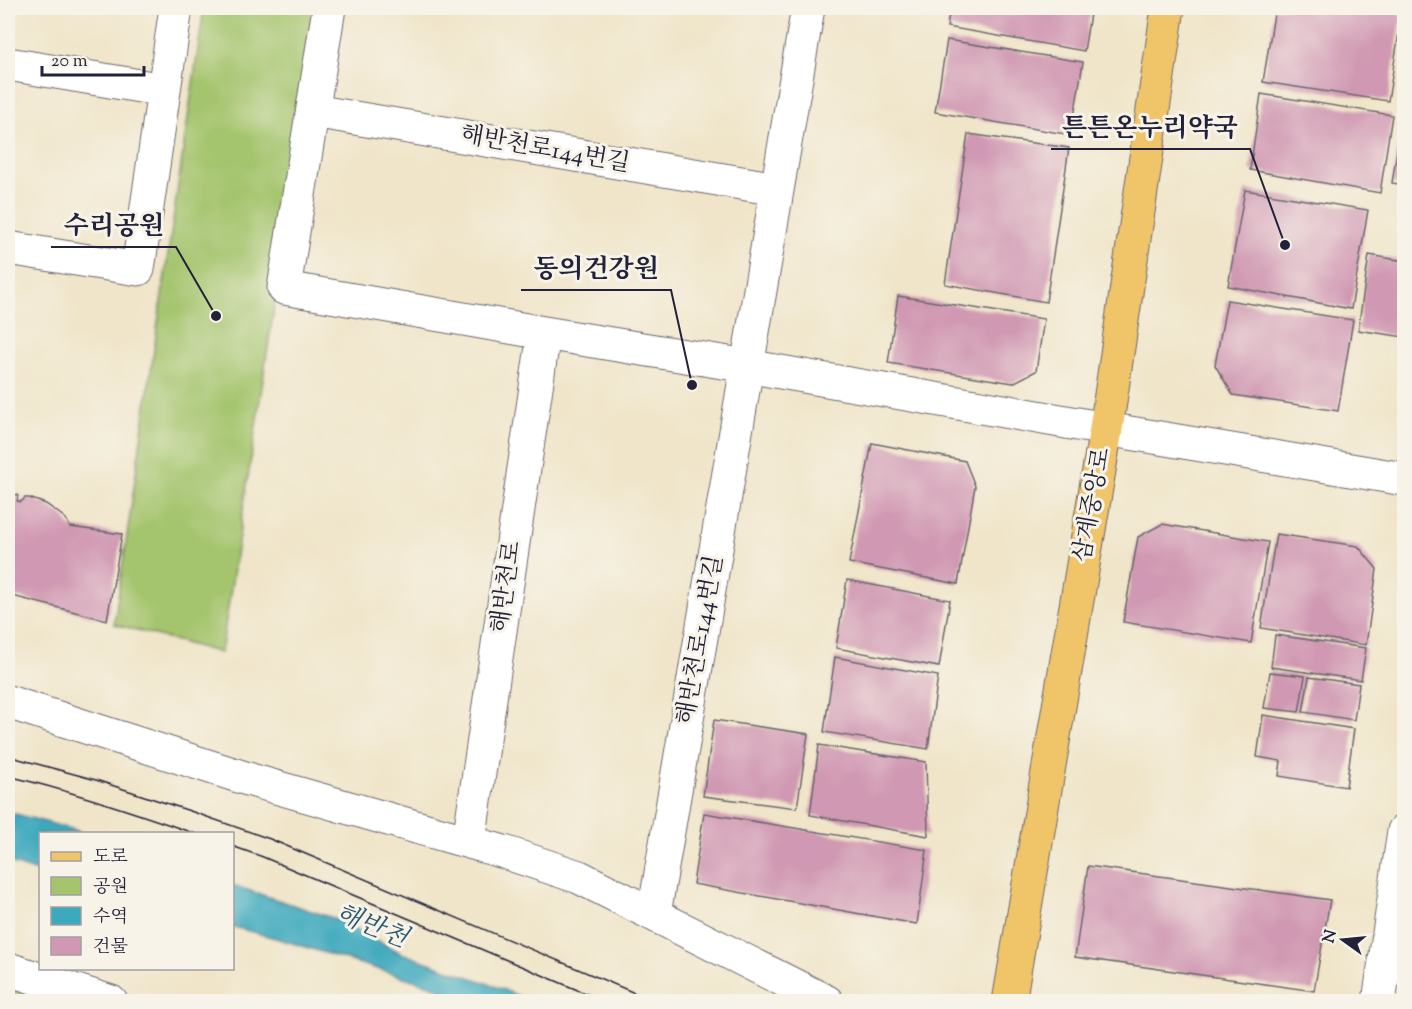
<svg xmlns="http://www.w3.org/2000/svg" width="1412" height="1009" viewBox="0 0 1412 1009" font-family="'Sorts Mill Goudy','Noto Serif KR',serif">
<rect width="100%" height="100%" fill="#f7f3e8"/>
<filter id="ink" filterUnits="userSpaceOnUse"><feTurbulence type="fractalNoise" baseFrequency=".0167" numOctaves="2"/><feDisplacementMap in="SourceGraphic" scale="12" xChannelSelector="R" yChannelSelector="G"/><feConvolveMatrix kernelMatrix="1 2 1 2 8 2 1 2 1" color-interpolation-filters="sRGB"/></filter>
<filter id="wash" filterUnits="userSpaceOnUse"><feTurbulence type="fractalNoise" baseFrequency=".008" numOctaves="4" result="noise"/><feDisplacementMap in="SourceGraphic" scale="24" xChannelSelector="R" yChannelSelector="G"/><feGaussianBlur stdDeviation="1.35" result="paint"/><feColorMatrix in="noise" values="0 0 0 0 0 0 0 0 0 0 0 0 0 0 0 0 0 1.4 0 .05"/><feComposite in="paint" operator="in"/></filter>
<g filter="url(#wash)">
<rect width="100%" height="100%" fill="#f0e5c9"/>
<path fill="#a4c46d" stroke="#637354" stroke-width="1.5" d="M 204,8 L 320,8 L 221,653 L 114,624 Z
M 8,985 L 59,1001 L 8,1001 Z"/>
<path fill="#3da9bd" stroke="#30667c" stroke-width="1.5" d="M 8,812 L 75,830 L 82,833 L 40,834 L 40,873 L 8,862 Z
M 232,885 L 336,919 L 401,953 L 484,982 L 532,1001 L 464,1001 L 433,986 L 279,939 L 233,927 Z"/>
<g id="blocks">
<path fill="#d098b2" d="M 950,8 L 1091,8 L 1084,51 L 947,27 Z
M 1275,8 L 1362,8 L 1402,14 L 1388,101 L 1263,82 Z
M 947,40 L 1083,62 L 1071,135 L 935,112 Z
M 1403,74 L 1404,74 L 1404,108 L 1398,107 Z
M 1261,94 L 1392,115 L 1380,193 L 1250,170 Z
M 1402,120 L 1404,121 L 1404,185 L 1392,183 Z
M 968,134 L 1069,148 L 1046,302 L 945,284 Z
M 1245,190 L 1368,210 L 1351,309 L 1228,286 Z
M 1369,255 L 1404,261 L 1404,337 L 1358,330 Z
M 898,296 L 1044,319 L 1036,371 L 1013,383 L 888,363 Z
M 1227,300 L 1353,320 L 1338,411 L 1233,395 L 1215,365 Z
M 872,443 L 965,461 L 975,486 L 958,584 L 849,563 Z
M 8,493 L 18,495 L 17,501 L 21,502 L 25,498 L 29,498 L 46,504 L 60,514 L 66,519 L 70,527 L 122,534 L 107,620 L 8,595 Z
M 1162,524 L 1268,542 L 1251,643 L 1123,622 L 1138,537 Z
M 1276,534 L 1358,546 L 1377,569 L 1366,645 L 1261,628 Z
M 847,580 L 950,600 L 939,667 L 836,648 Z
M 1275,635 L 1366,648 L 1361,680 L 1271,667 Z
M 835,657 L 938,676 L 928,749 L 824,732 Z
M 1270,672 L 1305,676 L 1299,712 L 1264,708 Z
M 1309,677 L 1359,684 L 1354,720 L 1303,712 Z
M 1263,715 L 1354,729 L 1346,787 L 1279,776 L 1281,761 L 1257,757 Z
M 714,720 L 808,734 L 797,808 L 703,796 Z
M 819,745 L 926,762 L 928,836 L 810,815 Z
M 704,813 L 927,850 L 917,924 L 693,884 Z
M 1088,866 L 1330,900 L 1314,991 L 1075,957 Z"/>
</g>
</g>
<g filter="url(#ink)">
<use href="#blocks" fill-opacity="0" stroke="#6a666d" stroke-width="1.5"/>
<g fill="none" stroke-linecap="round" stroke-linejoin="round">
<defs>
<path id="minor" d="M 329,8 L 284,288 L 544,333 L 747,366 L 1106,429 L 1404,479
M 8,64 L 164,90
M 313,111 L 777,189
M 8,248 L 138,269 L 176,8
M 8,702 L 251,780 L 504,852 L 579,877 L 827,1002
M 469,841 L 544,333
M 654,914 L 808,8
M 8,969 L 111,1002
M 1379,1002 L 1404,831"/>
<path id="major" d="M 1009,1002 L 1106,429 L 1168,8"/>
</defs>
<use href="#minor" stroke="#6a666d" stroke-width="35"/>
<use href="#major" stroke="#6a666d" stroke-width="35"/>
<use href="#minor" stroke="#fff" stroke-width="33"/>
<use href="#major" stroke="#f0c469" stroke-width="33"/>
<path stroke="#22223b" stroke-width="1.5" d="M 8,756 L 96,780 L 193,812 L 270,839 L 656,1002
M 8,776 C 72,791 134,812 196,834
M 232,846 L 263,857 L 606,1002"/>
</g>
</g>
<g text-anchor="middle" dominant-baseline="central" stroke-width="6" stroke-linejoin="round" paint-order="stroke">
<g font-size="24" fill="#22223b" stroke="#f7f3e8">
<text transform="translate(545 150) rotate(10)">해반천로144번길</text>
<text transform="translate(1093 505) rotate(-80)">삼계중앙로</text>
<text transform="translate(507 587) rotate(-82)">해반천로</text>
<text transform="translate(701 640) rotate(-80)">해반천로144번길</text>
</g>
<g font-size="26" font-style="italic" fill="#2d586f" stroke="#f7f3e8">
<text transform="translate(371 927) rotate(22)">해반천</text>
</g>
</g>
<path fill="none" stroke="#22223b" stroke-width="2" d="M1285 245L1250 149H1051M216 316L176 247H51M692 385L671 290H521"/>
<g fill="#22223b" stroke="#f7f3e8" stroke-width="2">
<circle cx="1285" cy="245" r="6"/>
<circle cx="216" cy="316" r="6"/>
<circle cx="692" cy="385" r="6"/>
</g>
<g font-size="26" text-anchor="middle" font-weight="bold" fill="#22223b" stroke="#f7f3e8" stroke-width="6" stroke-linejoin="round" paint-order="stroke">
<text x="1150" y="136">튼튼온누리약국</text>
<text x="114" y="234">수리공원</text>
<text x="596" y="277">동의건강원</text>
</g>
<rect width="1412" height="1009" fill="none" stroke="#f7f3e8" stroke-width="30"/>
<rect x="39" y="832" width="195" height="138" fill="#f7f3e8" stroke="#a29fa3" stroke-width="1.5"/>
<rect x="51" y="852" width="30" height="9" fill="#f0c469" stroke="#a29fa3" stroke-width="1.5"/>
<text x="93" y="862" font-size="18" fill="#22223b">도로</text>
<rect x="51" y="877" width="30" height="18" fill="#a4c46d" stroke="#a29fa3" stroke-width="1.5"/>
<text x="93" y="892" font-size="18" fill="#22223b">공원</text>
<rect x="51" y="907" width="30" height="18" fill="#3da9bd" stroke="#a29fa3" stroke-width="1.5"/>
<text x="93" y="922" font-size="18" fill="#22223b">수역</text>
<rect x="51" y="937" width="30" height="18" fill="#d098b2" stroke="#a29fa3" stroke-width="1.5"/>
<text x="93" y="952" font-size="18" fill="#22223b">건물</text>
<g transform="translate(1343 940) rotate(285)" stroke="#f7f3e8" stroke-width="4.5" paint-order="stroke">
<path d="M0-4.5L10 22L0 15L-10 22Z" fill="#22223b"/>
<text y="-9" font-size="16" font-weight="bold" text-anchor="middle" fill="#22223b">N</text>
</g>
<path d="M42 66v9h102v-9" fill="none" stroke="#22223b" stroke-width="3"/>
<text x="51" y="66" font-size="18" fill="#22223b" stroke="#f7f3e8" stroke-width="4.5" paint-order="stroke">20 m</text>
</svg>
